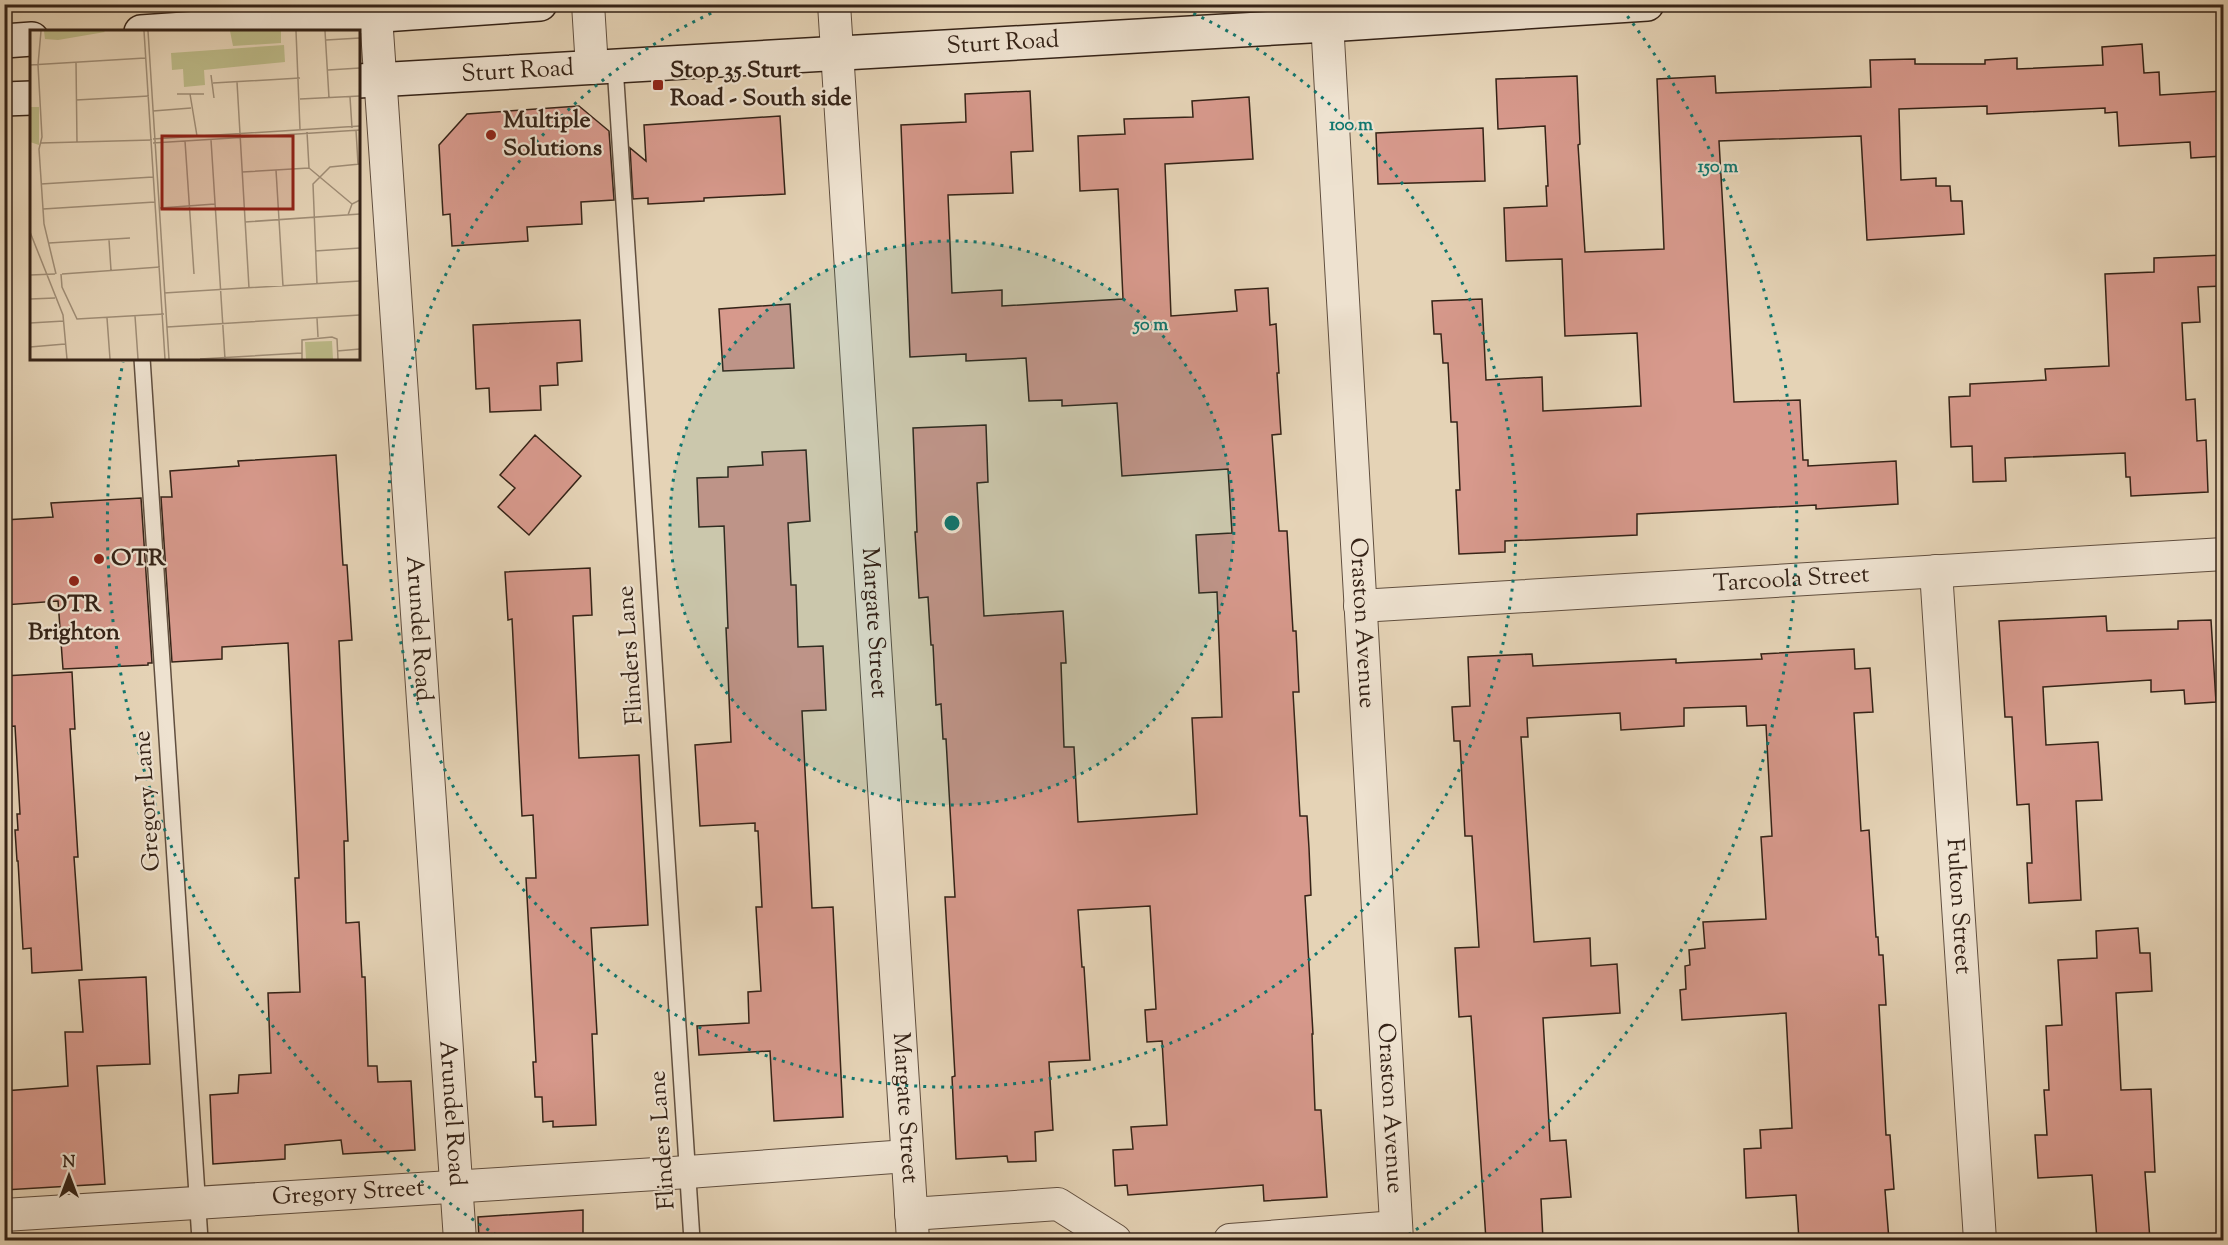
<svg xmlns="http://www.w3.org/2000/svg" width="2228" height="1245" viewBox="0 0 2228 1245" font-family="'Sorts Mill Goudy',serif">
<rect width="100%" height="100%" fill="#e5d3b6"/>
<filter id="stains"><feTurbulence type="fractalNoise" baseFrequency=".00333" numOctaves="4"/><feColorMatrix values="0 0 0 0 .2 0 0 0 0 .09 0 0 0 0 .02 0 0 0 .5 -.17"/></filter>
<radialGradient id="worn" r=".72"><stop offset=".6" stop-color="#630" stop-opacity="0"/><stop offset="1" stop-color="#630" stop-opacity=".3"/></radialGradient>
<path fill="#d7998c" stroke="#352317" stroke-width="1.5" d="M 2142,44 L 2144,73 L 2159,72 L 2160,95 L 2223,91 L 2223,156 L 2191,158 L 2190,142 L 2119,146 L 2117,112 L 2105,113 L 2105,108 L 1987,114 L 1987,106 L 1899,109 L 1901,180 L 1936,178 L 1936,186 L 1950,186 L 1951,201 L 1962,201 L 1964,234 L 1867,240 L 1861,136 L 1719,141 L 1734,402 L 1800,400 L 1803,460 L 1808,460 L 1808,466 L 1896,461 L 1898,504 L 1816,509 L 1816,505 L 1637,514 L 1637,535 L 1505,541 L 1505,552 L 1459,554 L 1456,490 L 1460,490 L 1457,422 L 1451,422 L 1448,363 L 1443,363 L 1441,334 L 1434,334 L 1432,301 L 1482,299 L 1486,380 L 1542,377 L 1543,411 L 1641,406 L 1637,333 L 1565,336 L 1562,259 L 1506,261 L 1504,208 L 1547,206 L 1546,186 L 1548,186 L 1545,126 L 1498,129 L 1496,79 L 1577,76 L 1580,144 L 1578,145 L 1585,252 L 1664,249 L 1657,79 L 1715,76 L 1716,93 L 1871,87 L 1870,60 L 1915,59 L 1915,64 L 1985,64 L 1985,60 L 2017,58 L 2017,69 L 2103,65 L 2102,47 Z
M 1030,91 L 1033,151 L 1011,152 L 1013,193 L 948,195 L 952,293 L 1002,290 L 1002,306 L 1123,299 L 1118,189 L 1080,191 L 1078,136 L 1125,134 L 1124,119 L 1193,117 L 1192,101 L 1249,97 L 1253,159 L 1165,164 L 1171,316 L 1237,311 L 1235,290 L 1268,288 L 1270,325 L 1276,324 L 1279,373 L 1277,373 L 1281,434 L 1272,435 L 1279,531 L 1287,531 L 1293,631 L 1296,631 L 1299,692 L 1293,692 L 1300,816 L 1307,816 L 1309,848 L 1311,895 L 1305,896 L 1313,1034 L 1312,1034 L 1315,1110 L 1321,1110 L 1327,1197 L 1264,1201 L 1263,1185 L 1128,1195 L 1127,1185 L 1115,1186 L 1113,1150 L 1133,1149 L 1131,1127 L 1167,1125 L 1162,1041 L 1147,1042 L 1145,1010 L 1156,1009 L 1150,906 L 1078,910 L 1082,967 L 1084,967 L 1090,1060 L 1049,1062 L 1053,1130 L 1035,1132 L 1036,1161 L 1008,1162 L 1007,1156 L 956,1159 L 952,1077 L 955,1076 L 945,897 L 955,897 L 946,739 L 943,739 L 941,704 L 936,705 L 933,645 L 931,645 L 928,597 L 919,598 L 915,532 L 917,532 L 913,428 L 986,425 L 988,482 L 977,483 L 984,616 L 1063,611 L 1066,663 L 1061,663 L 1064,747 L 1074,747 L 1078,822 L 1197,814 L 1192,718 L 1222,717 L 1217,592 L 1199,593 L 1196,535 L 1232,533 L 1228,469 L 1122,476 L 1117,403 L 1062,406 L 1062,400 L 1029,401 L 1026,358 L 966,361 L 966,354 L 910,357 L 901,125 L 966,122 L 965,94 Z
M 579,106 L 609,131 L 614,200 L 581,202 L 582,224 L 527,227 L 528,241 L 452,246 L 450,214 L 443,215 L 439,145 L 467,114 Z
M 780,116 L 785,194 L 704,198 L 704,201 L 648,204 L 648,198 L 633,199 L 630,148 L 646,161 L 644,125 Z
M 1483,128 L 1485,181 L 1378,184 L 1376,133 Z
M 2223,255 L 2223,286 L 2198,287 L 2200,322 L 2182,323 L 2186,400 L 2195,399 L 2197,441 L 2206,440 L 2208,492 L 2131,496 L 2130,477 L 2126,477 L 2125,453 L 2005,458 L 2006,481 L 1973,482 L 1972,446 L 1951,447 L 1949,397 L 1970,396 L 1970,384 L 2046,380 L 2045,369 L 2109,366 L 2105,274 L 2154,272 L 2154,258 Z
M 790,304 L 794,368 L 723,371 L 719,309 Z
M 580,320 L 582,361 L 557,363 L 558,385 L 540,386 L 541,410 L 490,412 L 489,388 L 476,389 L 473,325 Z
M 535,435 L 581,476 L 529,535 L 498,507 L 515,488 L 500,475 Z
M 806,450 L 810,521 L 788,523 L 791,585 L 796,585 L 798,647 L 823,646 L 826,710 L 802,711 L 812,908 L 833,907 L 843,1117 L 774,1121 L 770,1051 L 699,1055 L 697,1026 L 749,1023 L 748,992 L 761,991 L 756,907 L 762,907 L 758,831 L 755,831 L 755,823 L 700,826 L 695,745 L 731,742 L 726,628 L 728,628 L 724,526 L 699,527 L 697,478 L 728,477 L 728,467 L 763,465 L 762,452 Z
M 336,455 L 343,565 L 347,565 L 352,640 L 339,641 L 348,841 L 344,841 L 346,923 L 359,922 L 362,977 L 365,977 L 368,1066 L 377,1066 L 378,1082 L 411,1081 L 415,1150 L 343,1154 L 341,1140 L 285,1145 L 285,1159 L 213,1164 L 210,1095 L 238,1093 L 239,1075 L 271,1073 L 268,993 L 300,992 L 295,878 L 299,878 L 288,643 L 222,647 L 222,659 L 172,662 L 161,497 L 172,497 L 170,471 L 239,466 L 238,461 Z
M 141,498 L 152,663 L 148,663 L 148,665 L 63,669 L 58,601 L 4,605 L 4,520 L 53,517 L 51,503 Z
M 590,568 L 592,615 L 573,616 L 579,758 L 639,755 L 648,925 L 591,928 L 597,1034 L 592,1034 L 596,1125 L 553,1127 L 553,1121 L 543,1122 L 542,1097 L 535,1097 L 533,1062 L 536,1062 L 526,878 L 536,878 L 533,815 L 522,816 L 512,619 L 508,620 L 505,572 Z
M 2106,616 L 2107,631 L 2178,629 L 2178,621 L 2211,620 L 2216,702 L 2185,704 L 2184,690 L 2151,692 L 2151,680 L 2043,687 L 2046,745 L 2098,742 L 2102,800 L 2076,801 L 2081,900 L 2029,903 L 2027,863 L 2032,863 L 2029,804 L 2017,805 L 2012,717 L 2005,717 L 1999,621 Z
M 1854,649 L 1855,669 L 1870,668 L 1873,712 L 1854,713 L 1861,831 L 1869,830 L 1876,937 L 1878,937 L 1879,955 L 1883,955 L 1886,1005 L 1879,1005 L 1886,1135 L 1890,1135 L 1894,1189 L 1885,1190 L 1889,1240 L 1799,1240 L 1796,1195 L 1746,1198 L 1744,1149 L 1761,1148 L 1760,1130 L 1792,1128 L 1786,1013 L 1682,1020 L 1680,990 L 1686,989 L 1685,966 L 1690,965 L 1689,950 L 1705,948 L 1703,922 L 1766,919 L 1761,837 L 1772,836 L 1766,725 L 1747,726 L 1746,706 L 1684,708 L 1684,726 L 1621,730 L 1620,713 L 1527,718 L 1528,737 L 1521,737 L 1534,942 L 1590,938 L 1591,966 L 1617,964 L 1620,1013 L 1543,1018 L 1550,1141 L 1566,1140 L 1571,1197 L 1541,1199 L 1543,1240 L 1486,1240 L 1471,1016 L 1459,1017 L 1455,948 L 1479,947 L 1472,836 L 1465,836 L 1460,741 L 1454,741 L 1452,707 L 1470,706 L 1468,657 L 1532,654 L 1533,666 L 1676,659 L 1676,663 L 1762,659 L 1761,654 Z
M 72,672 L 75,729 L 70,729 L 78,857 L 74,857 L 82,970 L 32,973 L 31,948 L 23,949 L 18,861 L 17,861 L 15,830 L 18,830 L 17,814 L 20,814 L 15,726 L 4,727 L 4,676 Z
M 2138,928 L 2140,953 L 2150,953 L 2152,991 L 2116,993 L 2121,1090 L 2151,1089 L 2155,1172 L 2145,1172 L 2150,1240 L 2097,1240 L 2092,1175 L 2038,1178 L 2035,1135 L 2047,1135 L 2044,1090 L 2049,1090 L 2046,1026 L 2062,1025 L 2058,960 L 2097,958 L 2096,931 Z
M 146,977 L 150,1064 L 97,1066 L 105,1184 L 4,1190 L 4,1091 L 68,1086 L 65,1032 L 83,1032 L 79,980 Z
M 583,1210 L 583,1240 L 479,1240 L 478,1217 Z"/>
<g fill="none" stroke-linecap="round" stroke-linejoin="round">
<defs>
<path id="service" d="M 615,66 L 692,1240
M 142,358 L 200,1240"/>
<g id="minor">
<path d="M 588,4 L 592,68"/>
<path id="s1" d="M 834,4 L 913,1240"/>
<path id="s2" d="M 1326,4 L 1397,1240"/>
<path id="s3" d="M 376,16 L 460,1240"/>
<path id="s4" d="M 1936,571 L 1980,1240"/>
<path id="s5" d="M 1360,606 L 2224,554"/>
<path d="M 911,1214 L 1058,1204 L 1115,1240"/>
<path id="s6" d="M 4,1215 L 688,1172 L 907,1156"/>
<path d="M 1230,1240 L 1396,1227"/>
</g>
<g id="secondary">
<path d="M 141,32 L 540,4"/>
<path d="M 4,41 L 32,39"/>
<path id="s7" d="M 358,81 L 1327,25 L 1647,4"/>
<path d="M 4,99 L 32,98"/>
</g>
</defs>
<use href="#service" stroke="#614f3f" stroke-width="18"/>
<use href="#minor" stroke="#614f3f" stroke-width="34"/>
<use href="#secondary" stroke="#352317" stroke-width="36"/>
<use href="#service" stroke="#eee2d0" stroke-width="15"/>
<use href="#minor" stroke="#eee2d0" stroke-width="32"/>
<use href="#secondary" stroke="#eee2d0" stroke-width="33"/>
</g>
<circle cx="952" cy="523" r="282" fill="#0f766e" fill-opacity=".12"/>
<g fill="none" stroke="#0f766e" stroke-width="3" stroke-dasharray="3 6">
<circle cx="952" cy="523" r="282"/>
<path d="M1177 6A564 564 0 1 1 727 6"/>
<path d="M504 1240A845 845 0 0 1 123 362M1622 9A845 845 0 0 1 1400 1240"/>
</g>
<g fill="#8f2418" stroke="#eee2d0" stroke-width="2">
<rect x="652" y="79" width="12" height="12" rx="3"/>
<circle cx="491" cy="135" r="6"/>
<circle cx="99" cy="559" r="6"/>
<circle cx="74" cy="581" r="6"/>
</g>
<g text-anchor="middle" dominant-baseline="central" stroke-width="4.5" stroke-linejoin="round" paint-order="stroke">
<g font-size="24" fill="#352317" stroke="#eee2d0">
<text stroke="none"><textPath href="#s7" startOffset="646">Sturt Road</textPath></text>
<text stroke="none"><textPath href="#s7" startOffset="160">Sturt Road</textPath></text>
<text stroke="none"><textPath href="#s5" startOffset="432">Tarcoola Street</textPath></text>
<text stroke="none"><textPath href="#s1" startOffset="620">Margate Street</textPath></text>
<text stroke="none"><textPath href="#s2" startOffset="620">Oraston Avenue</textPath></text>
<text stroke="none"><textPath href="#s3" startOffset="614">Arundel Road</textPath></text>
<text transform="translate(631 655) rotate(-94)">Flinders Lane</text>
<text transform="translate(148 801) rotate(-94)">Gregory Lane</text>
<text stroke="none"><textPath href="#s4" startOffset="336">Fulton Street</textPath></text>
<text stroke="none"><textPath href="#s1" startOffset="1106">Margate Street</textPath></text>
<text stroke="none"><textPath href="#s2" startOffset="1106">Oraston Avenue</textPath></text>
<text stroke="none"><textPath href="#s3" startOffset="1100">Arundel Road</textPath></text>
<text transform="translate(663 1140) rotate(-94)">Flinders Lane</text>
<text stroke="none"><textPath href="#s6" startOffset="345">Gregory Street</textPath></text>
</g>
<g font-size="24" font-weight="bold" fill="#352317" stroke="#eee2d0" text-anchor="start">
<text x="670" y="71">Stop 35 Sturt<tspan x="670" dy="28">Road - South side</tspan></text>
<text x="503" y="121">Multiple<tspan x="503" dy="28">Solutions</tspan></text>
<text x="111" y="559">OTR</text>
<text x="74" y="605" text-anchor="middle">OTR<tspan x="74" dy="28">Brighton</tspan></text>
</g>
</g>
<g transform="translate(30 30)">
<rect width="330" height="330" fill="#e5d3b6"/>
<path d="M 254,15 L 255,32 L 174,40 L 175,55 L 154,57 L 153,39 L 142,40 L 141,23 Z" fill="#bcba88"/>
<path d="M 14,1 L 74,1 L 75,2 L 28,10 L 15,9 ZM 200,1 L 251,1 L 251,13 L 203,16 ZM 0,77 L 9,77 L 9,115 L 0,112 ZM 302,311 L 303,329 L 276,329 L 275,312 Z" fill="#bcba88"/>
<path fill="none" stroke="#9f8d76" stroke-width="1.5" d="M 11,1 L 8,35 L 12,107 L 9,119 L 14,194 L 26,244M 114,1 L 135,329M 118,1 L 139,329M 266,1 L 270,99M 295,1 L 299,68M 296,10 L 330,8M 46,32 L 47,113M 0,35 L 115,28M 298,40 L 330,38M 181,45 L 184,68M 207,52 L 219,258M 183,53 L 270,48M 147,64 L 174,64M 160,64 L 167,106M 320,67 L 322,98M 270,69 L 330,66M 46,70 L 119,66M 123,81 L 161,78M 326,100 L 328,134M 277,102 L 279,138 L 322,174M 123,109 L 330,96M 181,110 L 195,329M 155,111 L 164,244M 11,113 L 122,110M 123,113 L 330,100M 246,140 L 253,256M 212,142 L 279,138M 11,154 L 123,147M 130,178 L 185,174M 186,178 L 214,178M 13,179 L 125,172M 318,185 L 322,174 L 330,170M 215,192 L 330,184M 0,202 L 33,285 L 37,329M 79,210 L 81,240M 19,213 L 100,208M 285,221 L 330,218M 31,244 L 32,257 L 47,289 L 134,284M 32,244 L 130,237M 0,245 L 25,244M 287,254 L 283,154 L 300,137 L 330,134M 134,263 L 330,251M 0,269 L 25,268M 105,286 L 108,329M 77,288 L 80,329M 287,288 L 288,307M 0,293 L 34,291M 137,297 L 330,285M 0,317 L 35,314M 307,321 L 330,319M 170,329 L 272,323M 272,329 L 272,310 L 302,307 L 307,309 L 308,329"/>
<path fill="#8f2418" fill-opacity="0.15" stroke="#8f2418" stroke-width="3" d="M 132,106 L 263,106 L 263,179 L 132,179 Z"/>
<rect width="330" height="330" fill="none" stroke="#352317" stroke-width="3"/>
</g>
<circle cx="952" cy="523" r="9" fill="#0f766e" stroke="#eee2d0" stroke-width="3"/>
<g font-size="18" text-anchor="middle" font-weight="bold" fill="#0f766e" stroke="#eee2d0" stroke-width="4.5" stroke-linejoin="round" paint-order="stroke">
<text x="1351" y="130">100 m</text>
<text x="1718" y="172">150 m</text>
<text x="1151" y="330">50 m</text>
</g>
<rect width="2228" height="1245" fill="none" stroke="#e5d3b6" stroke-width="24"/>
<rect x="6" y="6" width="2216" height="1233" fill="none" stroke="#352317" stroke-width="3"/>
<rect x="12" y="12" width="2204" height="1221" fill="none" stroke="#352317" stroke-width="1.5"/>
<g transform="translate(69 1176)" stroke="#eee2d0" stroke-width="4.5" paint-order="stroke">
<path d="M0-4.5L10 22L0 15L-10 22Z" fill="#352317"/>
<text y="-9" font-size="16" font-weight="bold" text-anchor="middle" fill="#352317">N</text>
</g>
<rect width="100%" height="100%" filter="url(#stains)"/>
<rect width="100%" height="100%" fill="url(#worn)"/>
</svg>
